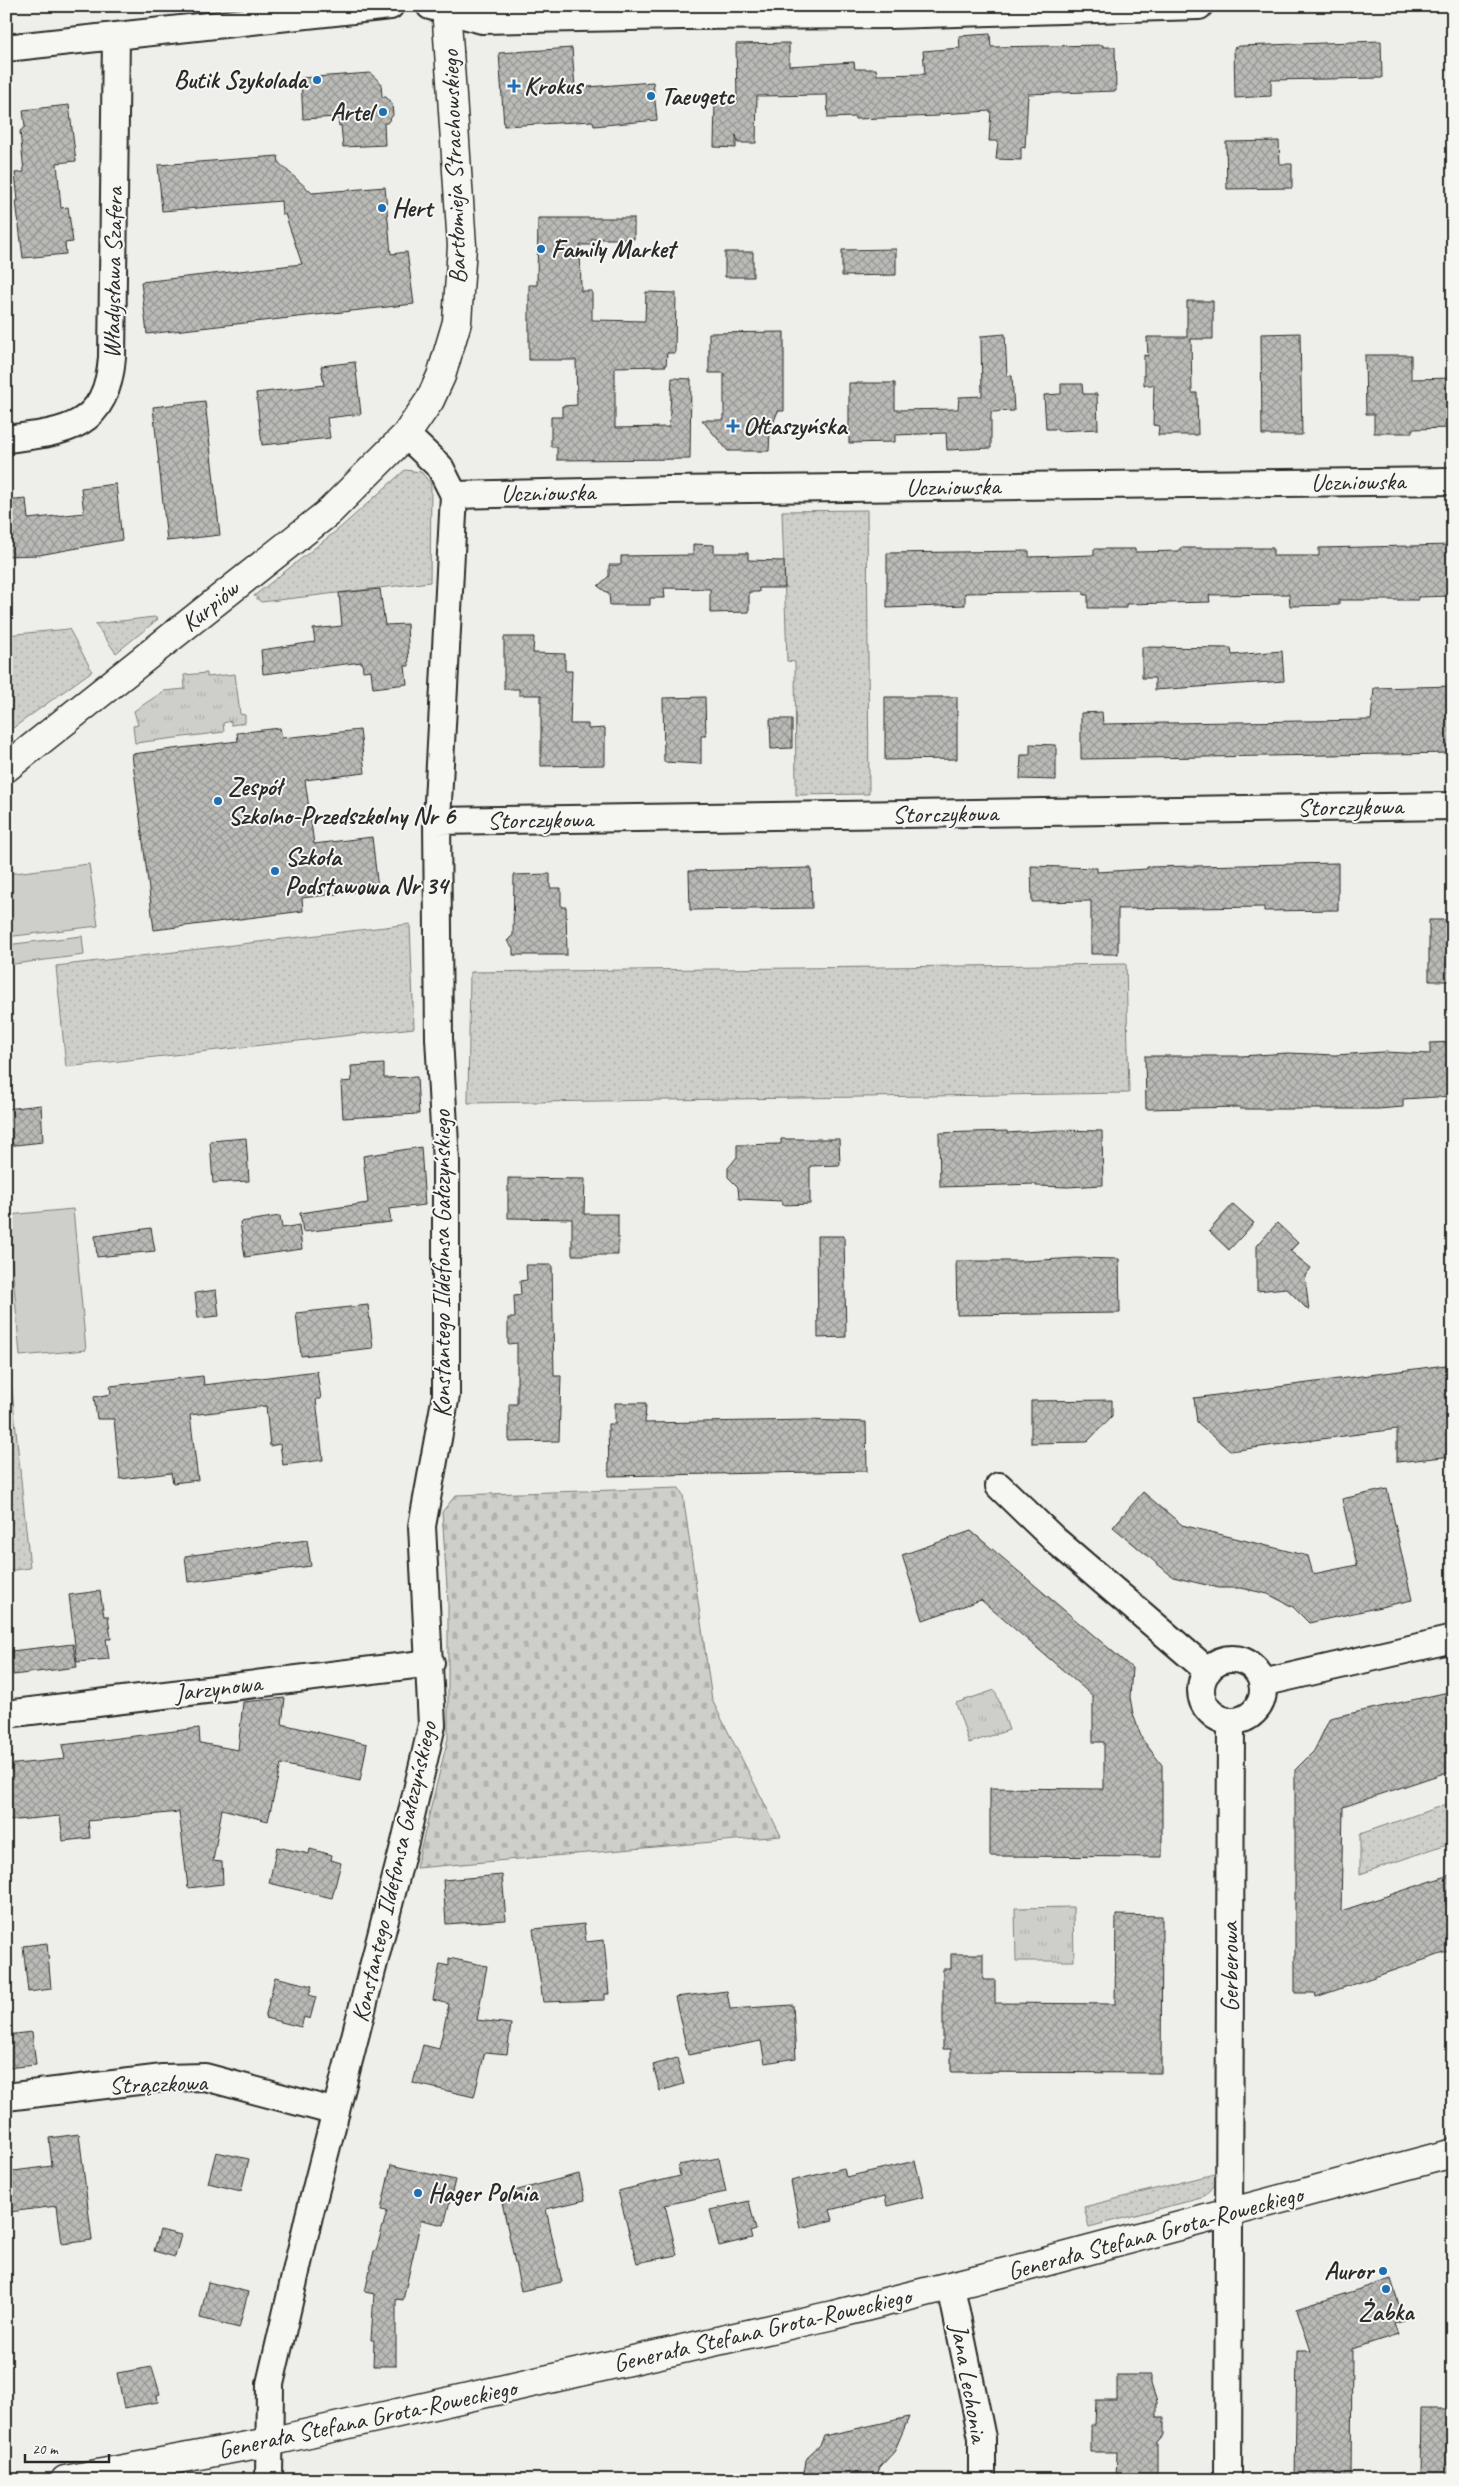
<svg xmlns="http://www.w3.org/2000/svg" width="1459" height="2486" viewBox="0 0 1459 2486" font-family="Caveat,sans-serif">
<defs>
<pattern id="grass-dots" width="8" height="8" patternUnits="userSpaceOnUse" patternTransform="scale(1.25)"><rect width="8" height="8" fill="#cececa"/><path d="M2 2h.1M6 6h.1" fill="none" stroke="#b1b1ae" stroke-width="1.8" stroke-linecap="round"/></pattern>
<pattern id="cemetery-stones" width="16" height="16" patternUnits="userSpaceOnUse" patternTransform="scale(1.25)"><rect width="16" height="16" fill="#cececa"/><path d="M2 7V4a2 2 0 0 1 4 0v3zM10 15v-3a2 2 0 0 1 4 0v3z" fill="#b1b1ae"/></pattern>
<pattern id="park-tufts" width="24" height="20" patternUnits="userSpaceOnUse" patternTransform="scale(1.25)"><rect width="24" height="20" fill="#cececa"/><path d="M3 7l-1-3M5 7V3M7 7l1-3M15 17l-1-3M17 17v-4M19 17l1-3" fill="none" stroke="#b1b1ae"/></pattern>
<pattern id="building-cross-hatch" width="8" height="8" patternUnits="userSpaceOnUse" patternTransform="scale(1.25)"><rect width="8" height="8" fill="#babab7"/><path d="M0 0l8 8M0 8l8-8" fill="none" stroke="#979795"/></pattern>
</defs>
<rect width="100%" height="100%" fill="#eeeeea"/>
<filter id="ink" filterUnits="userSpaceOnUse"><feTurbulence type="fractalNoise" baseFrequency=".02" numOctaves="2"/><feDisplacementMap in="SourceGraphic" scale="10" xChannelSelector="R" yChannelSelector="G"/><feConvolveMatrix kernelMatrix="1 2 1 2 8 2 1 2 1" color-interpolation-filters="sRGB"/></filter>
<g filter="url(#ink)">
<path fill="url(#grass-dots)" stroke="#7c7c7a" d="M 405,470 L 421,472 L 431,484 L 430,582 L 261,602 L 254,596 L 340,528 Z
M 867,510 L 869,794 L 796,795 L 795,662 L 787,661 L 782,511 Z
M 154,617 L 158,619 L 116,653 L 95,624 Z
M 69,629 L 92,671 L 6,733 L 6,635 Z
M 410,924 L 414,1028 L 66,1067 L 56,966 Z
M 1126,964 L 1129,1093 L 468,1103 L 470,972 Z
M 9,1362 L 30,1568 L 6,1571 L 6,1363 Z
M 1453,1802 L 1453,1842 L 1360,1874 L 1360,1834 Z
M 1218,2173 L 1215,2185 L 1201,2198 L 1089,2227 L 1084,2207 Z"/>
<path fill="url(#cemetery-stones)" stroke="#7c7c7a" d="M 679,1488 L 683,1495 L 712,1700 L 781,1836 L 416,1868 L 448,1738 L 448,1602 L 442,1512 L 456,1495 Z"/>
<path fill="url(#park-tufts)" stroke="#7c7c7a" d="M 207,673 L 207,677 L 235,674 L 240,714 L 245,715 L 245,723 L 231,725 L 231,721 L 223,723 L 224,732 L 135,743 L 133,726 L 138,725 L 134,711 L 164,691 L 185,689 L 184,675 Z
M 995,1690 L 1009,1730 L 969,1743 L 956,1703 Z
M 1073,1907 L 1074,1961 L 1016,1961 L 1015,1908 Z"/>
<path fill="#cececa" stroke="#7c7c7a" d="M 89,864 L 98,926 L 6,937 L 6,874 Z
M 82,936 L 84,955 L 6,965 L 6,945 Z
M 73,1209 L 86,1350 L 20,1356 L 8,1215 Z"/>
<path fill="url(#building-cross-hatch)" stroke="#2b2b2b" d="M 990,34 L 991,47 L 1103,45 L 1103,47 L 1115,47 L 1116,91 L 1028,94 L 1025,148 L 1021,147 L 1021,160 L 996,159 L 998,141 L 989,141 L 991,111 L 939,114 L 939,116 L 855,119 L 855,117 L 828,118 L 827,95 L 757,96 L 756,143 L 738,143 L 736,135 L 736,148 L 714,147 L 715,102 L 737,103 L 736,44 L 789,43 L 789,66 L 854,62 L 855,69 L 876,69 L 877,75 L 925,74 L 923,51 L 960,48 L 959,36 Z
M 1381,41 L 1382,78 L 1271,80 L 1271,96 L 1235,98 L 1234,48 L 1240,46 Z
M 572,48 L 575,88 L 653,82 L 657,120 L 594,126 L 593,121 L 504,126 L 499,53 Z
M 370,73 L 381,83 L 382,97 L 386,97 L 392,104 L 393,115 L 387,123 L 384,123 L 385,145 L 343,147 L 341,125 L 339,126 L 338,117 L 303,119 L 301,78 Z
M 69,105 L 76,161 L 57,163 L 61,208 L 68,207 L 73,242 L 65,243 L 66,254 L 23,258 L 16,201 L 18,201 L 15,173 L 24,172 L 20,131 L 25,127 L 23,110 Z
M 1279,141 L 1280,164 L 1292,164 L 1292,188 L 1227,189 L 1226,142 Z
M 278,156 L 279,163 L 312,193 L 385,187 L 391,254 L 407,252 L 414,304 L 147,334 L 141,282 L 302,264 L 285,214 L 282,214 L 281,201 L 162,211 L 158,165 Z
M 538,218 L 634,218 L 634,239 L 592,239 L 592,245 L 580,245 L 581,291 L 592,291 L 592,320 L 645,321 L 646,292 L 676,293 L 675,353 L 667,353 L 666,366 L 615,367 L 615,428 L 669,427 L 672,378 L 691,379 L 690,459 L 557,460 L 557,447 L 551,447 L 551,417 L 562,417 L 562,406 L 577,405 L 576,360 L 529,360 L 529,285 L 537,285 Z
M 896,249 L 896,275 L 842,276 L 842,250 Z
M 725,252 L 753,252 L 753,277 L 725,277 Z
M 1187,301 L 1213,301 L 1213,339 L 1191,339 L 1192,393 L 1197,393 L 1198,435 L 1158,435 L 1159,426 L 1153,425 L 1154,385 L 1144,385 L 1144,355 L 1148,356 L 1147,337 L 1187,337 Z
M 784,332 L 784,411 L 778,411 L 770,431 L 769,451 L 728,451 L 702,420 L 724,420 L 724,373 L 709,373 L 709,333 Z
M 1300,333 L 1302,435 L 1262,435 L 1261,334 Z
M 1005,334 L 1007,376 L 1012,376 L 1014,411 L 991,412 L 991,448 L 947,450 L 946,433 L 895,435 L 895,442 L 849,443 L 849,383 L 895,383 L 895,410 L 958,409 L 959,397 L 982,396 L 981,336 Z
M 1365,355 L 1411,355 L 1411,379 L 1453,378 L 1453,428 L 1412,429 L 1412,433 L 1374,433 L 1374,414 L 1366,414 Z
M 355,362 L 361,414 L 327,418 L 330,438 L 262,445 L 256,393 L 324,385 L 321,366 Z
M 1061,384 L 1082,384 L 1083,394 L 1097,394 L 1098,429 L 1058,431 L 1058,429 L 1046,429 L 1044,395 L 1061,394 Z
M 205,401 L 220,535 L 167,541 L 153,407 Z
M 116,484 L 122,540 L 39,555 L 6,556 L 6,501 L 26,499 L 28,519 L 84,513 L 81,488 Z
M 693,544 L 714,545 L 714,553 L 748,553 L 748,560 L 784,561 L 785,588 L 759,588 L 759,592 L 749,592 L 749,612 L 710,613 L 710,589 L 664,588 L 665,598 L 650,598 L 650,605 L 610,605 L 609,594 L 598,586 L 609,576 L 609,565 L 621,565 L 621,556 L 693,555 Z
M 1453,545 L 1453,596 L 1418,597 L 1418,600 L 1339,600 L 1339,605 L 1290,606 L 1289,594 L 1209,595 L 1210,602 L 1126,604 L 1126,608 L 1088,608 L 1088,595 L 1084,595 L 1084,591 L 965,593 L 965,605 L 887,608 L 887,553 L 1029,551 L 1029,557 L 1094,555 L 1094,549 L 1135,549 L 1135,552 L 1180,551 L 1180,548 L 1273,548 L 1273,556 L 1319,556 L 1319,548 Z
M 380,589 L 385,625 L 407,624 L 409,666 L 405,666 L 407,684 L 373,688 L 371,670 L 363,671 L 362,662 L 263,674 L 261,650 L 315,642 L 313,629 L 342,626 L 339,593 Z
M 504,637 L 534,637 L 533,653 L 565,654 L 565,671 L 572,671 L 570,724 L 588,724 L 588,729 L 605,728 L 605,765 L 541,766 L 541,695 L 519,695 L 519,689 L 504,689 Z
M 1142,647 L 1231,648 L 1232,655 L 1282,651 L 1284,681 L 1155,690 L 1155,678 L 1142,678 Z
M 1453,686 L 1453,753 L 1081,759 L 1081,713 L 1102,712 L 1103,724 L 1371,720 L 1374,688 Z
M 705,697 L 706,736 L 701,736 L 701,764 L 664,762 L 663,698 Z
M 885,697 L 957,697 L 957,759 L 885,760 Z
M 770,719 L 792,719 L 792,748 L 771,749 Z
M 280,728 L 282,738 L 360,730 L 365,773 L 305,780 L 314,844 L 372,837 L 378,889 L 302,898 L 303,911 L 154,930 L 132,754 L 238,741 L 237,733 Z
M 1030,744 L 1056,745 L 1056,780 L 1020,779 L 1021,755 L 1030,755 Z
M 1338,863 L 1338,910 L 1264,911 L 1264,907 L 1118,909 L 1118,954 L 1091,954 L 1091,901 L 1032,902 L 1031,866 L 1097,868 L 1097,872 L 1147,869 L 1147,867 Z
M 811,868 L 812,908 L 690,910 L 689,871 Z
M 550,874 L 550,888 L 561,888 L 561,907 L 566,907 L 567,955 L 513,955 L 513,948 L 507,941 L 513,935 L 514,875 Z
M 1429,920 L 1453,920 L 1453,981 L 1429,981 Z
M 1453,1042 L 1453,1096 L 1403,1099 L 1403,1107 L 1378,1109 L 1240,1109 L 1240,1107 L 1146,1109 L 1145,1056 L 1241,1056 L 1288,1053 L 1335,1055 L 1383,1052 L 1430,1054 L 1430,1043 Z
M 384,1064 L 384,1078 L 417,1077 L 419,1114 L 343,1118 L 341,1082 L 352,1081 L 351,1066 Z
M 41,1105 L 43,1142 L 6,1146 L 6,1109 Z
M 1056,1130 L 1102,1131 L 1103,1185 L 1068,1187 L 1036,1186 L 1036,1184 L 940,1187 L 939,1133 L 1007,1131 L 1007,1133 Z
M 246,1138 L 249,1181 L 213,1183 L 210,1141 Z
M 781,1139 L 839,1139 L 840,1165 L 810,1166 L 810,1204 L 782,1205 L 782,1201 L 739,1199 L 738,1187 L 728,1177 L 728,1168 L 737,1157 L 737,1145 L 781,1144 Z
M 421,1147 L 425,1205 L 389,1209 L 391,1222 L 303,1232 L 300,1213 L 368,1203 L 363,1156 Z
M 508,1178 L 585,1179 L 584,1214 L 618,1214 L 618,1255 L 572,1255 L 572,1219 L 508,1218 Z
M 1233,1204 L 1254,1223 L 1229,1250 L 1209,1231 Z
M 280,1216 L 282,1228 L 299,1225 L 302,1249 L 245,1257 L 240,1222 Z
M 1277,1223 L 1298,1243 L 1290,1251 L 1311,1268 L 1305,1276 L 1309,1311 L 1286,1288 L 1257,1291 L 1257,1246 Z
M 151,1228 L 155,1251 L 97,1257 L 95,1236 Z
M 817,1236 L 844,1236 L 846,1337 L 818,1338 Z
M 1077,1258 L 1119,1259 L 1120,1313 L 957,1315 L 956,1261 L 1024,1261 Z
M 526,1265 L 552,1265 L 554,1376 L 561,1376 L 559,1441 L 509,1442 L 509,1404 L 517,1404 L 517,1343 L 508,1344 L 508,1318 L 515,1318 L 514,1296 L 521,1295 L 520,1281 L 527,1280 Z
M 216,1290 L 219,1316 L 198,1318 L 195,1293 Z
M 368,1305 L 373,1348 L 301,1356 L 296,1313 Z
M 1453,1364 L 1453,1456 L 1397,1462 L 1397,1429 L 1230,1451 L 1197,1422 L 1194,1398 Z
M 317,1371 L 321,1399 L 316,1399 L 323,1460 L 283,1465 L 280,1444 L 270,1446 L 266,1406 L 190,1415 L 198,1480 L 173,1483 L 171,1473 L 120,1479 L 114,1419 L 97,1419 L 94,1397 L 111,1394 L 110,1386 L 203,1376 L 204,1385 Z
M 1112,1400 L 1112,1416 L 1087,1442 L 1031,1443 L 1031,1401 Z
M 615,1403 L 646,1403 L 645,1423 L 809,1420 L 866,1422 L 867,1471 L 609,1476 L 608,1424 L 615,1424 Z
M 1387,1489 L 1412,1600 L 1309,1623 L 1293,1607 L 1268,1594 L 1241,1588 L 1219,1588 L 1173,1577 L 1113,1527 L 1143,1492 L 1182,1525 L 1308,1556 L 1313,1574 L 1357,1565 L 1342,1499 Z
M 971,1531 L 1132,1668 L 1130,1697 L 1133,1714 L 1142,1739 L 1162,1765 L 1162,1857 L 990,1856 L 990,1788 L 1104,1789 L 1104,1742 L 1093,1742 L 1093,1696 L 981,1600 L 923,1620 L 902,1555 Z
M 307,1540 L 311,1566 L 188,1582 L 185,1556 Z
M 100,1591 L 104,1616 L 108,1616 L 111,1639 L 106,1639 L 109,1659 L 77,1662 L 69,1595 Z
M 73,1644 L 77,1667 L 13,1675 L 11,1651 Z
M 1453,1691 L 1453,1770 L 1343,1807 L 1341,1911 L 1453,1874 L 1453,1950 L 1316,1997 L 1315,1993 L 1295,1993 L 1295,1770 L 1314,1751 L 1330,1718 Z
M 285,1698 L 282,1724 L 367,1744 L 360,1781 L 281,1764 L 268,1821 L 222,1809 L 213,1861 L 222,1862 L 223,1884 L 188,1888 L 179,1812 L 88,1821 L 90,1838 L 63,1841 L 60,1816 L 6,1821 L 6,1765 L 65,1759 L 62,1745 L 199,1728 L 200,1743 L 238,1750 L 243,1702 Z
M 277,1847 L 309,1854 L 310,1849 L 332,1855 L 331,1860 L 341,1863 L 332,1898 L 269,1883 Z
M 502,1875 L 506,1920 L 446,1924 L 443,1880 Z
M 1116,1915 L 1162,1916 L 1161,2073 L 951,2072 L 951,2049 L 943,2049 L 943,1969 L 951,1969 L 951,1954 L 983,1954 L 983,1980 L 995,1980 L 995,2003 L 1115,2004 Z
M 584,1924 L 586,1942 L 604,1940 L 609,1994 L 605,1994 L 605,2000 L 543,2002 L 533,1929 Z
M 47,1943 L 51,1989 L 28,1992 L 23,1946 Z
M 449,1958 L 487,1966 L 477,2020 L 511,2024 L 507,2054 L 485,2052 L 474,2097 L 413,2083 L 423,2045 L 439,2049 L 449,2004 L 433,2000 L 440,1964 L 449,1966 Z
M 275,1977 L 312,1986 L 309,1995 L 316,1997 L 310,2019 L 304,2017 L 301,2027 L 265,2018 Z
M 727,1991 L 730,2009 L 793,2005 L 796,2058 L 765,2063 L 761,2041 L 688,2055 L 675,1997 Z
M 32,2032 L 36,2065 L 6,2068 L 6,2035 Z
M 677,2058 L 684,2084 L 660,2091 L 653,2065 Z
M 79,2134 L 92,2240 L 62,2244 L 57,2206 L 9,2212 L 6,2172 L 52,2166 L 49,2138 Z
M 216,2152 L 249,2159 L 241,2191 L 208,2183 Z
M 719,2158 L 726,2192 L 665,2205 L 677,2255 L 637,2263 L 618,2191 L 680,2176 L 678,2165 Z
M 915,2161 L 924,2197 L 887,2206 L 885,2196 L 830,2210 L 833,2220 L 800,2228 L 791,2181 L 844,2168 L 846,2177 Z
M 391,2165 L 455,2180 L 444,2225 L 421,2220 L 403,2300 L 396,2299 L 396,2366 L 373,2366 L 374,2340 L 371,2340 L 374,2294 L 365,2292 L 374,2251 L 376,2251 L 387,2211 L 381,2210 Z
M 579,2174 L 585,2200 L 546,2209 L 562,2282 L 521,2291 L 502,2202 L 508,2200 L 507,2194 L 515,2193 L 514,2191 Z
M 749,2201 L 756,2230 L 750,2232 L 752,2238 L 719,2246 L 710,2210 Z
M 160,2230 L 181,2235 L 175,2257 L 154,2251 Z
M 1391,2279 L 1404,2321 L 1394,2324 L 1398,2334 L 1352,2349 L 1351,2480 L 1295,2480 L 1297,2351 L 1311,2351 L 1297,2309 Z
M 208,2282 L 248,2292 L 239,2328 L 200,2318 Z
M 152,2367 L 160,2394 L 157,2395 L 158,2402 L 124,2408 L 117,2373 Z
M 1117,2375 L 1151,2375 L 1151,2384 L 1157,2402 L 1157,2418 L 1164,2418 L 1164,2435 L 1157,2443 L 1157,2480 L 1116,2480 L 1117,2452 L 1091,2452 L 1091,2425 L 1095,2425 L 1096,2400 L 1117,2400 Z
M 1421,2409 L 1453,2409 L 1453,2472 L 1449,2472 L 1449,2477 L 1420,2476 Z
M 909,2417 L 894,2452 L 880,2467 L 875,2480 L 803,2480 L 806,2460 L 809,2455 L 820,2445 L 824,2436 Z"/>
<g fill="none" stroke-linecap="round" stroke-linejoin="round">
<defs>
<path id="minor" d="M 430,6 L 482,20 L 681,16 L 890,15 L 1199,6
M 6,48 L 390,6
M 6,439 C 66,432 107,428 112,357 L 116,37
M 454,495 L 669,490 L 1453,481
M 437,821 L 1453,806
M 999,1486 L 1054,1539 L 1208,1671
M1201 1690a31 31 0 1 1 62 0a31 31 0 1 1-62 0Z
M 1262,1683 L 1453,1639
M 6,1714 L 431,1663
M 6,2097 L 163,2078 L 205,2077 L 336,2112
M 951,2287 L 982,2438 L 982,2480
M 269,2480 L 270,2384 L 309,2216 L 405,1842 L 432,1725 L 422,1526 L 446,1395 L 446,1162 L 439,1038 L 437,821 L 454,495 L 440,467 L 406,435
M 1228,2480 L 1231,1721"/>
<path id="tertiary" d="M 6,768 L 329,512 L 406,435 L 430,400 L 441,376 L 457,322 L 462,246 L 446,6
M 65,2480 L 269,2442 L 833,2315 L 1026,2267 L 1453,2153"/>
</defs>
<use href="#minor" stroke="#2b2b2b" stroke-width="30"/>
<use href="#tertiary" stroke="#2b2b2b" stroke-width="31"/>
<use href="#minor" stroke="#f6f6f2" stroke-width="26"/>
<use href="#tertiary" stroke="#f6f6f2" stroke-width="28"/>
</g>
</g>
<g fill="#1f6fb2" stroke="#f6f6f2" stroke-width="2">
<circle cx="317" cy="80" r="5"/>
<path d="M511.5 78.5h5v5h5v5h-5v5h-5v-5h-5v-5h5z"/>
<circle cx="651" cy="96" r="5"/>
<circle cx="383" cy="112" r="5"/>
<circle cx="382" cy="208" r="5"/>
<circle cx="541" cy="249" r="5"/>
<path d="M730.5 418.5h5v5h5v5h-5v5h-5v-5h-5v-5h5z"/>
<circle cx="218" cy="801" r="5"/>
<circle cx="275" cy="871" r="5"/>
<circle cx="418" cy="2193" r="5"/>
<circle cx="1383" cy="2271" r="5"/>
<circle cx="1386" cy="2289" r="5"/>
</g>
<g text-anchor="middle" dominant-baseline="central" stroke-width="4" stroke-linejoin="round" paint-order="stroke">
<g font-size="25" font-weight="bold" fill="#2b2b2b" stroke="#f6f6f2" text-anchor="start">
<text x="307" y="80" text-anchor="end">Butik Szykolada</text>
<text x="524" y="86">Krokus</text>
<text x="661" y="96">Taeugetc</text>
<text x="373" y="112" text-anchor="end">Artel</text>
<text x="392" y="208">Hert</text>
<text x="551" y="249">Family Market</text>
<text x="743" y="426">Ołtaszyńska</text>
<text x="228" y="787">Zespół<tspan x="228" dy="29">Szkolno-Przedszkolny Nr 6</tspan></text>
<text x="285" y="857">Szkoła<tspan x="285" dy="29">Podstawowa Nr 34</tspan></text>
<text x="428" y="2193">Hager Polnia</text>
<text x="1373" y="2271" text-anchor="end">Auror</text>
<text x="1386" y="2312" text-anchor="middle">Żabka</text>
</g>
<g font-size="25" fill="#2b2b2b" stroke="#f6f6f2">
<text transform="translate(454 167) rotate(-92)">Bartłomieja Strachowskiego</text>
<text transform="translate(113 273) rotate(-89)">Władysława Szafera</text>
<text transform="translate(1358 482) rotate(-1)">Uczniowska</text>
<text transform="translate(953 487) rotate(-1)">Uczniowska</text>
<text transform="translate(548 493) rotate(-1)">Uczniowska</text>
<text transform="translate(210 606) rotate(-39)">Kurpiów</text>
<text transform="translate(1350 807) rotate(-1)">Storczykowa</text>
<text transform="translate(945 814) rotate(-1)">Storczykowa</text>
<text transform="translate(540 820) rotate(-1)">Storczykowa</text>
<text transform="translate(442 1264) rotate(-90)">Konstantego Ildefonsa Gałczyńskiego</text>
<text transform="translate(218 1688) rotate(-7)">Jarzynowa</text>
<text transform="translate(394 1872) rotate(-77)">Konstantego Ildefonsa Gałczyńskiego</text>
<text transform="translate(1230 1967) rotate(-90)">Gerberowa</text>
<text transform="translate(158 2084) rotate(-2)">Strączkowa</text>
<text transform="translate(1155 2233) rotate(-15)">Generała Stefana Grota-Roweckiego</text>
<text transform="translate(762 2330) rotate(-13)">Generała Stefana Grota-Roweckiego</text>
<text transform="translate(969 2383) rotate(80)">Jana Lechonia</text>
<text transform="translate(367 2419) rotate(-12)">Generała Stefana Grota-Roweckiego</text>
</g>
</g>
<rect width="1459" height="2486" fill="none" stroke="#f6f6f2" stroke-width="25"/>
<rect x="12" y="12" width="1434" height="2461" fill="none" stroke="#2b2b2b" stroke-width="2" filter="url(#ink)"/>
<path d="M25 2454v8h84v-8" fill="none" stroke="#2b2b2b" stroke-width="2.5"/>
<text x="32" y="2454" font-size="15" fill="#2b2b2b" stroke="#f6f6f2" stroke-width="4" paint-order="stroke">20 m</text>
</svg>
